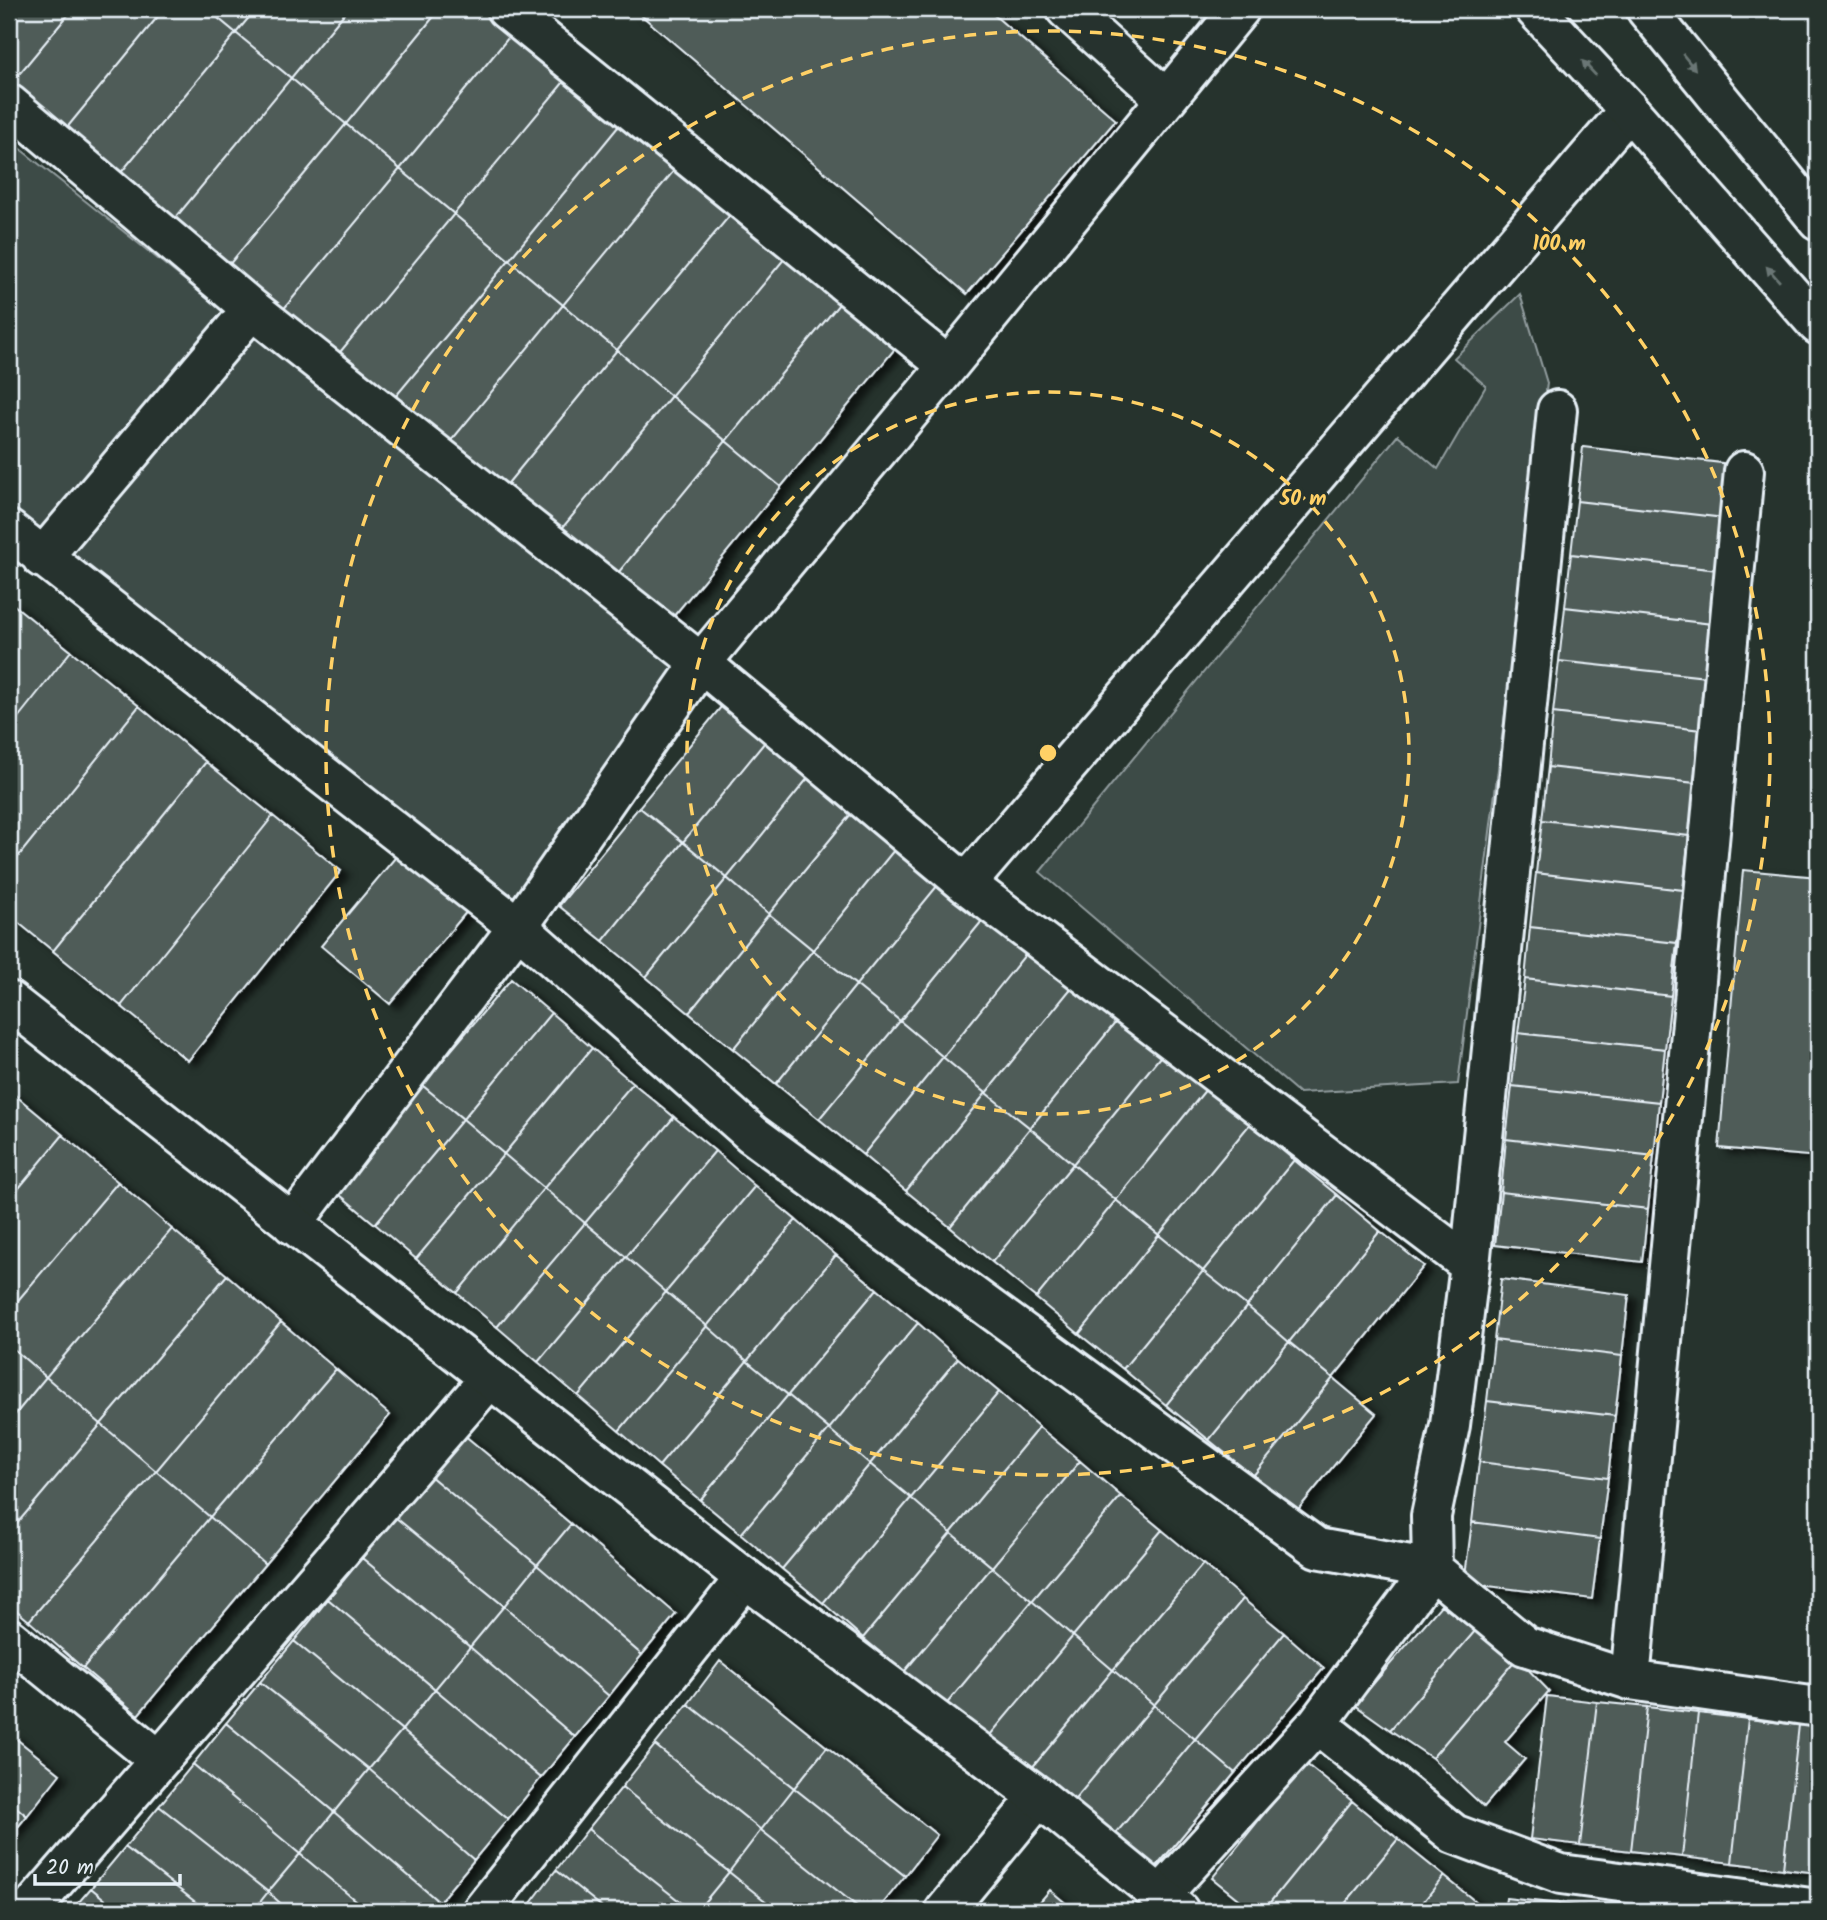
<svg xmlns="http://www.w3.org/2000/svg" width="1827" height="1920" viewBox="0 0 1827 1920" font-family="Kalam,sans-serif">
<defs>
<filter id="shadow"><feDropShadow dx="8" dy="4.5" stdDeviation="3.5" flood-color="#0009"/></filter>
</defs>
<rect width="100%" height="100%" fill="#26332d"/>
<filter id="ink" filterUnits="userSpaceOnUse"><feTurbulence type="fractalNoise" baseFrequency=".0143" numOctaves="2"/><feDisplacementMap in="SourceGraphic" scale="14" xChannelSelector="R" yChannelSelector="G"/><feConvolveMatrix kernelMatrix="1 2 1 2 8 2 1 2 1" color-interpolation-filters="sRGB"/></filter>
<g filter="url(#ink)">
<path fill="#3e4b47" stroke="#939ea0" stroke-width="2" d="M 9,140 L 227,314 L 38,531 L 9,507 Z
M 1520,294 L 1547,383 L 1458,1084 L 1299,1093 L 1040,872 L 1398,435 L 1438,469 L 1486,386 L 1454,358 Z
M 252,327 L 689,664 L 516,912 L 65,555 Z"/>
<path fill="#505c59" stroke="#e8f1f8" stroke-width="2" filter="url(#shadow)" d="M 9,9 L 73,9 L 10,85 L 9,83 Z
M 73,9 L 164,9 L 65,130 L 10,85 Z
M 164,9 L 207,9 L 236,33 L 119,175 L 65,130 Z
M 207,9 L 256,9 L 236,33 Z
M 256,9 L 348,9 L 291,78 L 236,33 Z
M 348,9 L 440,9 L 346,124 L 291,78 Z
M 440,9 L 497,9 L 518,26 L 400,169 L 346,124 Z
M 634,9 L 987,9 L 1116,120 L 967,294 Z
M 518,26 L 573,71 L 454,214 L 400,169 Z
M 236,33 L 291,78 L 173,221 L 119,175 Z
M 573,71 L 627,116 L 509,260 L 454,214 Z
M 291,78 L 346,124 L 228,266 L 173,221 Z
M 627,116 L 681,162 L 563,305 L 509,260 Z
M 346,124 L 400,169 L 282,311 L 228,266 Z
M 681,162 L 736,208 L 617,350 L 563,305 Z
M 400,169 L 454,214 L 336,357 L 282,311 Z
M 736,208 L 790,252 L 671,396 L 617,350 Z
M 454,214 L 509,260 L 391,402 L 336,357 Z
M 790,252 L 844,298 L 726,441 L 671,396 Z
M 509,260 L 563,305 L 446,447 L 391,402 Z
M 844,298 L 899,344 L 781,487 L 726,441 Z
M 563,305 L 617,350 L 500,493 L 446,447 Z
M 617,350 L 671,396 L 554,538 L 500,493 Z
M 671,396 L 726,441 L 609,584 L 554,538 Z
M 726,441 L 781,487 L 663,629 L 609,584 Z
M 1583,447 L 1730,464 L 1724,518 L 1577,501 Z
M 1577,501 L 1724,518 L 1718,570 L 1571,554 Z
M 1571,554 L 1718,570 L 1712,624 L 1565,607 Z
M 9,601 L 71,651 L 9,729 Z
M 1565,607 L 1712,624 L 1706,677 L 1559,661 Z
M 71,651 L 139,706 L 9,868 L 9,729 Z
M 1559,661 L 1706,677 L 1701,730 L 1553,713 Z
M 730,696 L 774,731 L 683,842 L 639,807 Z
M 139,706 L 206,762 L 53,951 L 9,915 L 9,868 Z
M 1553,713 L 1701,730 L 1695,783 L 1548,767 Z
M 774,731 L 817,767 L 727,878 L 683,842 Z
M 206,762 L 273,816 L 121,1006 L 53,951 Z
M 817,767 L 860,803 L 769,914 L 727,878 Z
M 1548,767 L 1695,783 L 1689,836 L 1542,820 Z
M 860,803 L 903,839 L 813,950 L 769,914 Z
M 639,807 L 683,842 L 603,941 L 559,906 Z
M 273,816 L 341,871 L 188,1061 L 121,1006 Z
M 1542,820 L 1689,836 L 1683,890 L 1536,873 Z
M 903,839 L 947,874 L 856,985 L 813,950 Z
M 683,842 L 727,878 L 646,977 L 603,941 Z
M 405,846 L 473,904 L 390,1004 L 321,946 Z
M 1743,870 L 1818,877 L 1818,1157 L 1719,1148 Z
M 1536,873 L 1683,890 L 1677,943 L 1530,927 Z
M 947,874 L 991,910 L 900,1021 L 856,985 Z
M 727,878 L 769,914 L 689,1013 L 646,977 Z
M 991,910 L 1033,945 L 943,1057 L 900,1021 Z
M 769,914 L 813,950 L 733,1049 L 689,1013 Z
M 1530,927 L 1677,943 L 1671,996 L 1525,979 Z
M 1033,945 L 1077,981 L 986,1093 L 943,1057 Z
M 813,950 L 856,985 L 776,1084 L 733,1049 Z
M 511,979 L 551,1013 L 463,1119 L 422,1085 Z
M 1525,979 L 1671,996 L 1665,1049 L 1518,1033 Z
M 1077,981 L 1120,1017 L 1030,1128 L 986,1093 Z
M 856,985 L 900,1021 L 819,1119 L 776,1084 Z
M 551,1013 L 592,1048 L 504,1154 L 463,1119 Z
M 1120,1017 L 1164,1052 L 1073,1164 L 1030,1128 Z
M 900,1021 L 943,1057 L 863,1155 L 819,1119 Z
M 1518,1033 L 1665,1049 L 1659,1102 L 1512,1086 Z
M 592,1048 L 633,1083 L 544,1188 L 504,1154 Z
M 1164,1052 L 1207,1088 L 1116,1200 L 1073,1164 Z
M 943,1057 L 986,1093 L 906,1191 L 863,1155 Z
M 633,1083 L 674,1117 L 585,1223 L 544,1188 Z
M 422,1085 L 463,1119 L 375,1224 L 334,1190 Z
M 1512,1086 L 1659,1102 L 1654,1156 L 1506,1139 Z
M 1207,1088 L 1250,1124 L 1159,1235 L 1116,1200 Z
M 9,1090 L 63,1135 L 9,1200 Z
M 986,1093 L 1030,1128 L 950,1227 L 906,1191 Z
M 674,1117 L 715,1151 L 626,1257 L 585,1223 Z
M 463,1119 L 504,1154 L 416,1259 L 375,1224 Z
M 1250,1124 L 1294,1160 L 1203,1271 L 1159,1235 Z
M 1030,1128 L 1073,1164 L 992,1262 L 950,1227 Z
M 63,1135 L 118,1182 L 9,1311 L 9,1200 Z
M 1506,1139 L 1654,1156 L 1648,1209 L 1501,1192 Z
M 715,1151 L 755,1186 L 666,1292 L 626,1257 Z
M 504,1154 L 544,1188 L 457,1293 L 416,1259 Z
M 1294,1160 L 1337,1195 L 1247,1306 L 1203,1271 Z
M 1073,1164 L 1116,1200 L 1036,1298 L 992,1262 Z
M 118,1182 L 172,1229 L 46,1377 L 9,1345 L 9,1311 Z
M 755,1186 L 796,1220 L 707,1326 L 666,1292 Z
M 544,1188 L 585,1223 L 497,1327 L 457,1293 Z
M 1501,1192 L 1648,1209 L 1642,1262 L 1495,1245 Z
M 1337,1195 L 1380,1231 L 1289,1342 L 1247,1306 Z
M 1116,1200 L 1159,1235 L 1079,1334 L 1036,1298 Z
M 796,1220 L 836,1255 L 747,1361 L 707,1326 Z
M 585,1223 L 626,1257 L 538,1362 L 497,1327 Z
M 172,1229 L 227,1275 L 101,1424 L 46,1377 Z
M 1380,1231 L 1424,1266 L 1333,1378 L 1289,1342 Z
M 1159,1235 L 1203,1271 L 1123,1369 L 1079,1334 Z
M 836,1255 L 877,1289 L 788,1395 L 747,1361 Z
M 626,1257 L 666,1292 L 578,1396 L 538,1362 Z
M 1203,1271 L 1247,1306 L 1166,1405 L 1123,1369 Z
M 227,1275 L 281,1322 L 156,1471 L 101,1424 Z
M 1501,1279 L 1629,1295 L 1622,1356 L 1494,1340 Z
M 877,1289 L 918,1323 L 829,1429 L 788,1395 Z
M 666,1292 L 707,1326 L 619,1431 L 578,1396 Z
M 1247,1306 L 1289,1342 L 1209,1440 L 1166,1405 Z
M 281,1322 L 336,1369 L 210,1517 L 156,1471 Z
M 918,1323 L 958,1358 L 870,1464 L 829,1429 Z
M 707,1326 L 747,1361 L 659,1466 L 619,1431 Z
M 1494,1340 L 1622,1356 L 1615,1416 L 1487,1401 Z
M 1289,1342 L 1333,1378 L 1253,1476 L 1209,1440 Z
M 9,1345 L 46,1377 L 9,1422 Z
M 958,1358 L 999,1392 L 911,1498 L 870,1464 Z
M 747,1361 L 788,1395 L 700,1500 L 659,1466 Z
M 336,1369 L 390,1415 L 265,1564 L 210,1517 Z
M 46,1377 L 101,1424 L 9,1533 L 9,1422 Z
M 1333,1378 L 1376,1414 L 1296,1512 L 1253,1476 Z
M 999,1392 L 1039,1427 L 951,1533 L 911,1498 Z
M 788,1395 L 829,1429 L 741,1534 L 700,1500 Z
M 1487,1401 L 1615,1416 L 1608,1478 L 1479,1462 Z
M 101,1424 L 156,1471 L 29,1621 L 9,1604 L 9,1533 Z
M 1039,1427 L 1080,1461 L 992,1567 L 951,1533 Z
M 829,1429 L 870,1464 L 782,1569 L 741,1534 Z
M 463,1434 L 571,1524 L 537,1565 L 429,1475 Z
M 1080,1461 L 1121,1496 L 1032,1601 L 992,1567 Z
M 1479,1462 L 1608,1478 L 1600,1539 L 1472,1522 Z
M 870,1464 L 911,1498 L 823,1603 L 782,1569 Z
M 156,1471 L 210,1517 L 83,1668 L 29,1621 Z
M 429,1475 L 537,1565 L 504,1606 L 395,1517 Z
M 1121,1496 L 1162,1530 L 1073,1636 L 1032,1601 Z
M 911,1498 L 951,1533 L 863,1638 L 823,1603 Z
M 210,1517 L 265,1564 L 138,1715 L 83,1668 Z
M 395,1517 L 504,1606 L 470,1647 L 362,1558 Z
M 1472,1522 L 1600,1539 L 1592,1599 L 1464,1583 Z
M 571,1524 L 676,1614 L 642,1655 L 537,1565 Z
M 1162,1530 L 1203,1564 L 1113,1670 L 1073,1636 Z
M 951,1533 L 992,1567 L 904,1672 L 863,1638 Z
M 362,1558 L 470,1647 L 435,1689 L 328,1599 Z
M 1203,1564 L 1243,1599 L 1154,1705 L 1113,1670 Z
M 537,1565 L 642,1655 L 609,1696 L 504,1606 Z
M 992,1567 L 1032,1601 L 944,1707 L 904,1672 Z
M 328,1599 L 435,1689 L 402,1730 L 294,1641 Z
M 1243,1599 L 1284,1633 L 1195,1739 L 1154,1705 Z
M 1032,1601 L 1073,1636 L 985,1741 L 944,1707 Z
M 1441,1605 L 1475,1631 L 1390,1730 L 1355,1705 Z
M 504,1606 L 609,1696 L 575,1737 L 470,1647 Z
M 1475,1631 L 1517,1658 L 1432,1758 L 1390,1730 Z
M 1284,1633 L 1324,1668 L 1235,1773 L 1195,1739 Z
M 1073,1636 L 1113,1670 L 1026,1775 L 985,1741 Z
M 294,1641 L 402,1730 L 369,1769 L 260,1682 Z
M 470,1647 L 575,1737 L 541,1778 L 435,1689 Z
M 1517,1658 L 1549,1691 L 1505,1742 L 1525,1759 L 1484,1807 L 1432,1758 Z
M 720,1661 L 827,1747 L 794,1788 L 688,1704 Z
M 1113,1670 L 1154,1705 L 1066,1810 L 1026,1775 Z
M 260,1682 L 369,1769 L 334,1812 L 226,1723 Z
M 435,1689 L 541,1778 L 508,1819 L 402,1730 Z
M 1547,1696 L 1597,1702 L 1580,1845 L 1530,1839 Z
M 1597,1702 L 1647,1707 L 1631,1851 L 1580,1845 Z
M 688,1704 L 794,1788 L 761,1830 L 655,1745 Z
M 1154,1705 L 1195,1739 L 1107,1844 L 1066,1810 Z
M 1647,1707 L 1698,1713 L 1682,1857 L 1631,1851 Z
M 1698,1713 L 1748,1719 L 1732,1863 L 1682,1857 Z
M 1748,1719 L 1799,1725 L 1783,1869 L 1732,1863 Z
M 226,1723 L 334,1812 L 300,1854 L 193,1764 Z
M 1799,1725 L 1818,1727 L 1818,1873 L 1783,1869 Z
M 402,1730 L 508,1819 L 474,1860 L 369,1769 Z
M 9,1733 L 60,1774 L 27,1816 L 9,1801 Z
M 1195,1739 L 1235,1773 L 1147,1878 L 1107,1844 Z
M 655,1745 L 761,1830 L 729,1872 L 622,1787 Z
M 827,1747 L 937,1835 L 905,1876 L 794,1788 Z
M 1305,1763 L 1352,1801 L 1263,1911 L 1253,1911 L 1212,1878 Z
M 193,1764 L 300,1854 L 268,1892 L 159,1806 Z
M 369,1769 L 474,1860 L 439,1902 L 334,1812 Z
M 622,1787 L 729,1872 L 697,1911 L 692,1911 L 588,1829 Z
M 794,1788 L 905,1876 L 877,1911 L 863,1911 L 761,1830 Z
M 9,1801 L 27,1816 L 9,1838 Z
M 1352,1801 L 1398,1839 L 1339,1911 L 1263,1911 Z
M 159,1806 L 268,1892 L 253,1911 L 207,1911 L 125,1847 Z
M 334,1812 L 439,1902 L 432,1911 L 368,1911 L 300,1854 Z
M 588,1829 L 692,1911 L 607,1911 L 556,1870 Z
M 761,1830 L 863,1911 L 778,1911 L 729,1872 Z
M 1398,1839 L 1444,1876 L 1416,1911 L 1339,1911 Z
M 125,1847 L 207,1911 L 119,1911 L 91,1888 Z
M 300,1854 L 368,1911 L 289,1911 L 268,1892 Z
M 556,1870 L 607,1911 L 525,1911 Z
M 729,1872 L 778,1911 L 697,1911 Z
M 1444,1876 L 1487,1911 L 1416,1911 Z
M 91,1888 L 119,1911 L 71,1911 Z
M 1050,1890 L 1075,1911 L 1032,1911 Z
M 268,1892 L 289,1911 L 253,1911 Z
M 1506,1898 L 1559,1904 L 1558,1911 L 1504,1911 Z
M 1559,1904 L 1613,1910 L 1613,1911 L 1558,1911 Z"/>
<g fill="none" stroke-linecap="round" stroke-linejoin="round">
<defs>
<path id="minor" d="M 506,9 L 948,366
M 1066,9 L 1165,98
M 9,104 L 252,309 L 701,663 L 966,884 L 1470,1265
M 9,530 L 518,927 L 752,1134 L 1317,1548 L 1432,1569 L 1525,1646 L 1630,1680 L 1818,1707
M 42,558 L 252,309
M 966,884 L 1629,110
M 292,1224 L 518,927 L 701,663 L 948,366 L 1240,9
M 9,1638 L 159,1760
M 1630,1680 L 1744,471
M 1317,1724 L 1454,1834 L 1561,1874 L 1818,1909
M 1160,1896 L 1317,1724 L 1432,1569 L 1431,1516 L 1450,1425 L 1470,1265 L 1557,410
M 29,1911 L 490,1378
M 482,1911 L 745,1578
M 945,1911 L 1039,1797"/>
<path id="tertiary" d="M 9,1001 L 745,1578 L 1039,1797 L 1179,1911"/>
<path id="secondary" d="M 1535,9 L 1629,110 L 1818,325
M 1646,9 L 1818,220"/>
</defs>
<use href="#minor" stroke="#e8f1f8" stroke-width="44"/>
<use href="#tertiary" stroke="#e8f1f8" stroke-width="44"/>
<use href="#secondary" stroke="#e8f1f8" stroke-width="44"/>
<use href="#minor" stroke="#26332d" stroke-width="38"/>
<use href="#tertiary" stroke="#26332d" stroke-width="38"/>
<use href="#secondary" stroke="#26332d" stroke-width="38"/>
</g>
<defs><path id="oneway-solid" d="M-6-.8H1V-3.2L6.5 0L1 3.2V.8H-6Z" transform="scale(1.75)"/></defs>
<g fill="#6a7674">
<use href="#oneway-solid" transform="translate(1689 62) rotate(51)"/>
<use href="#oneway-solid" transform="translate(1589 68) rotate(-133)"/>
<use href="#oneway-solid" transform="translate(1773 274) rotate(-131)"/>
</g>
</g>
<g fill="none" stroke="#ffd166" stroke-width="3.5" stroke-dasharray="12 9">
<circle cx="1048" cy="753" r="361"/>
<circle cx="1048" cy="753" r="722"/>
</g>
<circle cx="1048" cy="753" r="10" fill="#ffd166" stroke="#26332d" stroke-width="3.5"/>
<g font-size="21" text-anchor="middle" font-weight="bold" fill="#ffd166" stroke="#26332d" stroke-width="6" stroke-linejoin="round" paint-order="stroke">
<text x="1559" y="250">100 m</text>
<text x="1303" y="505">50 m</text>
</g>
<rect width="1827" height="1920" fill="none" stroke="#26332d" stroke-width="35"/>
<rect x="18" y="18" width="1792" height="1885" fill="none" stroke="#e8f1f8" stroke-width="2.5" filter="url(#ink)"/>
<path d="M35 1874v10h145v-10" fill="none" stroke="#e8f1f8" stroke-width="3.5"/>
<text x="46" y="1874" font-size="21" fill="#e8f1f8" stroke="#26332d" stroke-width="5" paint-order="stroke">20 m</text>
</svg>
